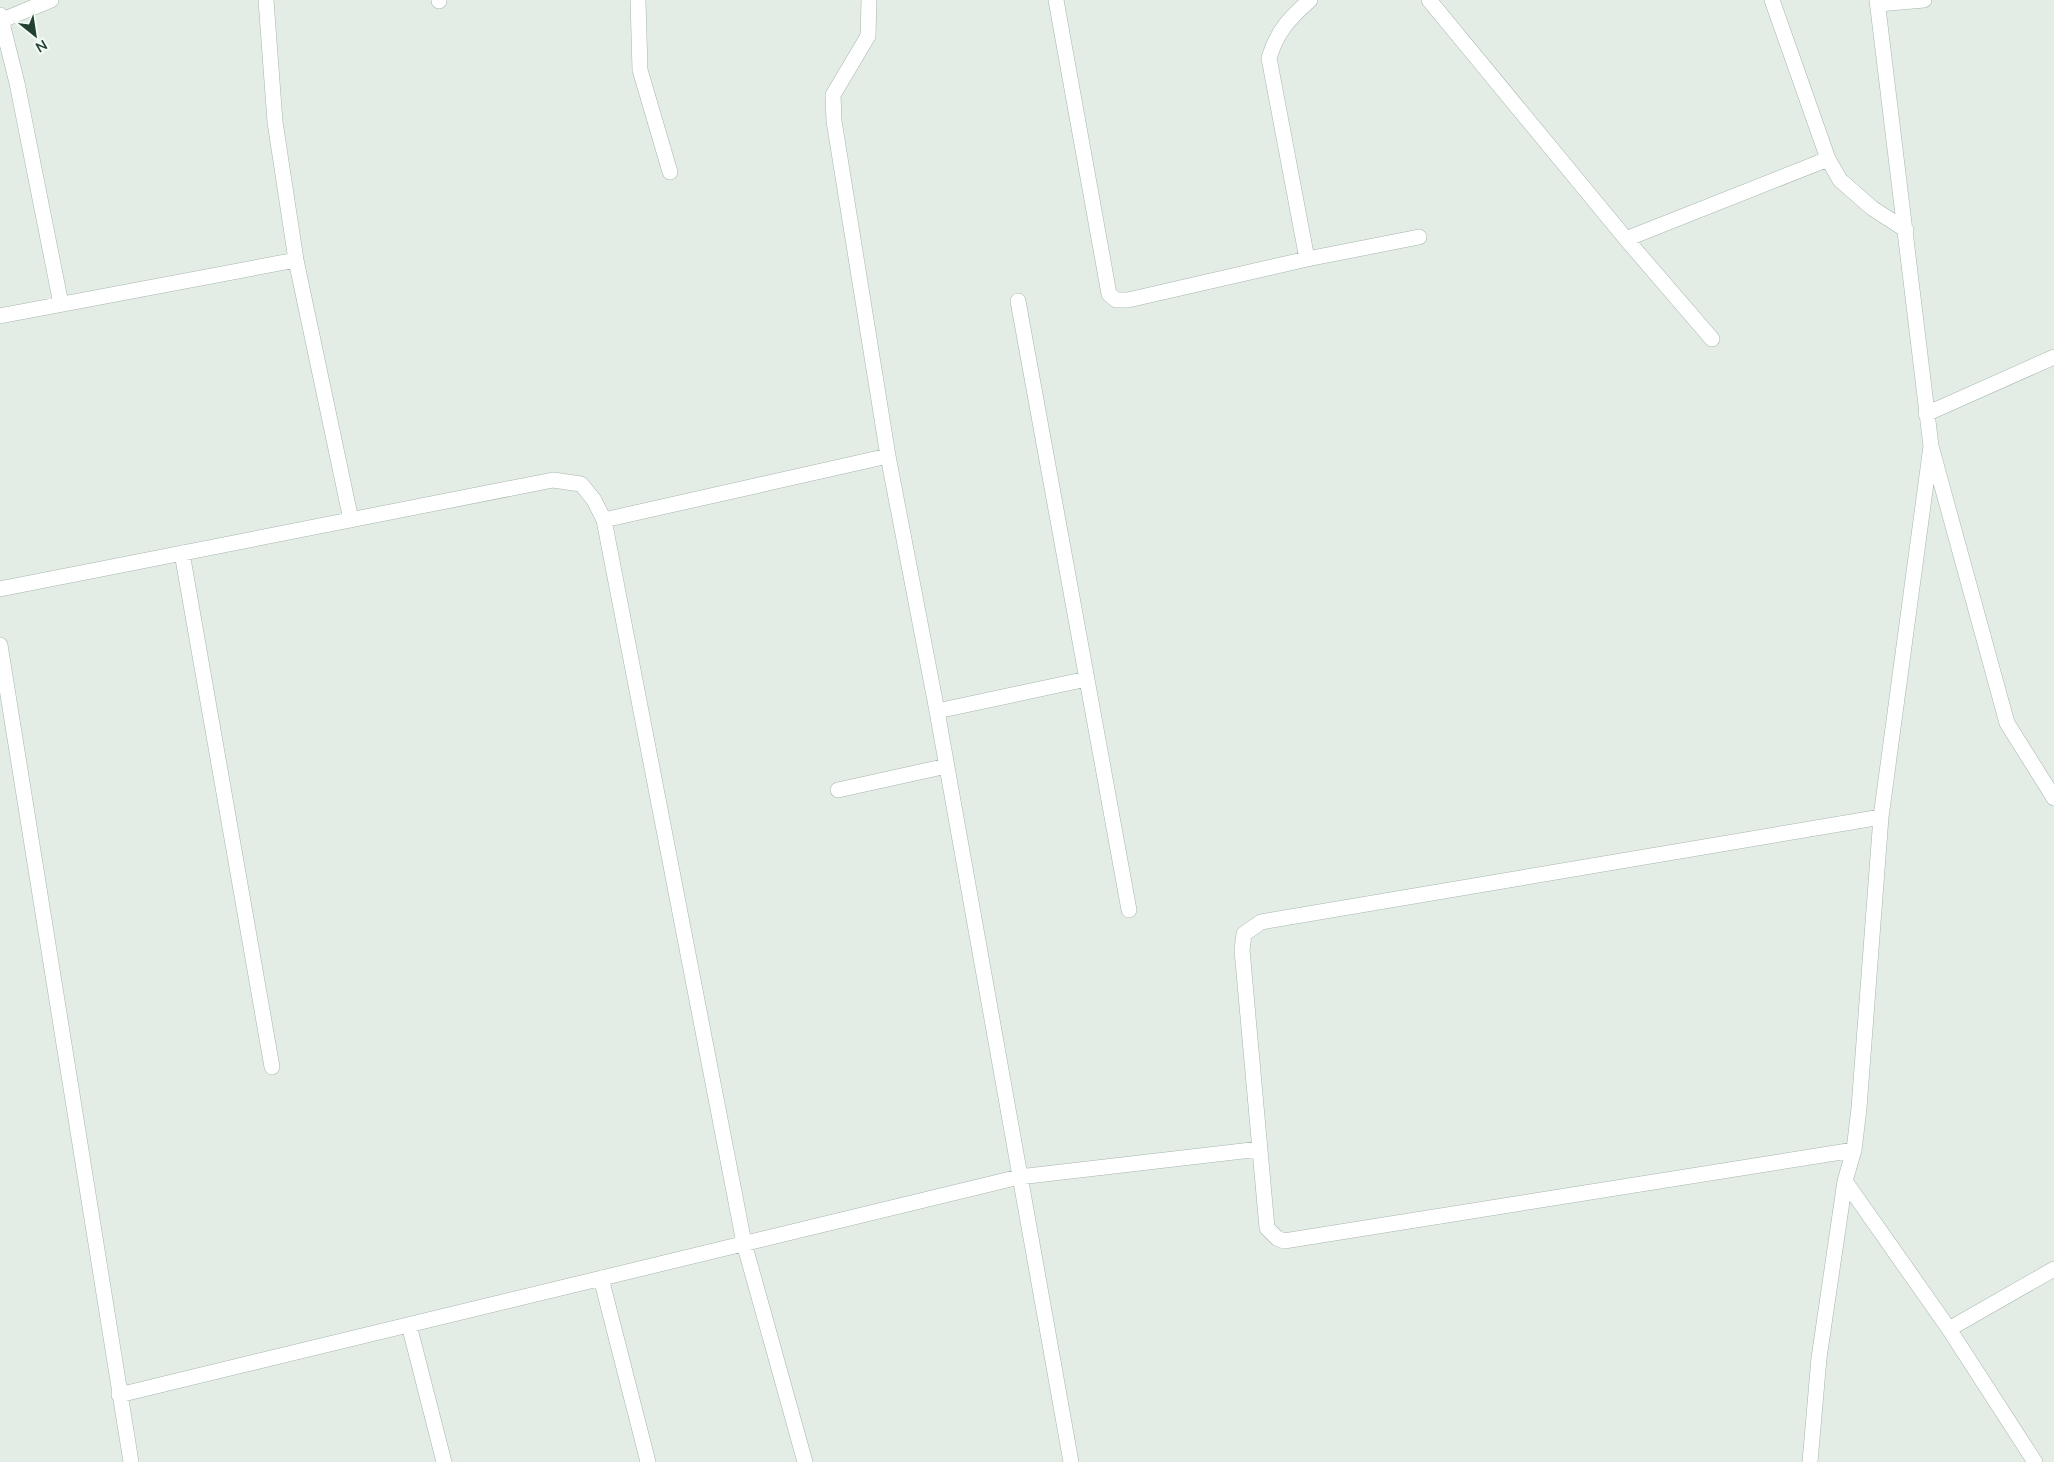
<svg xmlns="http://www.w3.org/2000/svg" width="2054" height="1462" viewBox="0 0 2054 1462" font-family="Mulish,sans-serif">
<rect width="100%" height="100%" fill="#e3ede6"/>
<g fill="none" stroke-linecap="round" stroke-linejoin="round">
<defs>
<path id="minor" d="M 266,0 L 275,122 L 296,260 L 351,520
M 638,0 L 640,70 L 670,172
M 869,0 L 868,36 L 833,95 L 834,121 L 888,456 L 937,711 L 1071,1462
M 1056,0 L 1109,294 L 1116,300 L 1128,300 L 1307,259 L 1419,237
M 1429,0 L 1626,239 L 1712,339
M 1772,0 L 1828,159 L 1840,180 L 1872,208 L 1906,230
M 1877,0 L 1931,446 L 2007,723 L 2054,798
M 439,1 L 439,0
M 1878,4 L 1924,0
M 0,15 L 17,83 L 61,304
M 0,21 L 51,0
M 1626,239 L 1828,159
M 1307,259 L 1269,58 C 1277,31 1290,18 1310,0
M 1018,301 L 1129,910
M 0,316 L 296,260
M 1926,414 L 2054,357
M 604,520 L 888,456
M 182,553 L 272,1067
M 0,589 L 553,480 L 581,484 L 594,500 L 604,520 L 744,1243 L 805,1462
M 0,645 L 131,1462
M 937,711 L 1087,679
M 838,790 L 947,766
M 1854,1150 L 1284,1241 L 1277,1238 L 1267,1228 L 1242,950 L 1244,934 L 1261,922 L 1881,817
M 1845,1181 L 1949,1329 L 2035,1462
M 601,1278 L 648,1462
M 409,1325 L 444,1462
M 1949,1329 L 2054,1269
M 119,1395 L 1019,1177 L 1260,1149
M 1810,1462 L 1819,1358 L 1845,1181 L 1854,1150 L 1859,1108 L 1881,817 L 1931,446"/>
</defs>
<use href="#minor" stroke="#a5b6ac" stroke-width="16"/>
<use href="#minor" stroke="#fff" stroke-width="15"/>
</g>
<g transform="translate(35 35) rotate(150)" stroke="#f3faf5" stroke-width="4" paint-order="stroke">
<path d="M0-4L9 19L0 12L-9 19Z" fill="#214032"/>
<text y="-8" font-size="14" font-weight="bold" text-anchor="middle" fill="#214032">N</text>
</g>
</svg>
